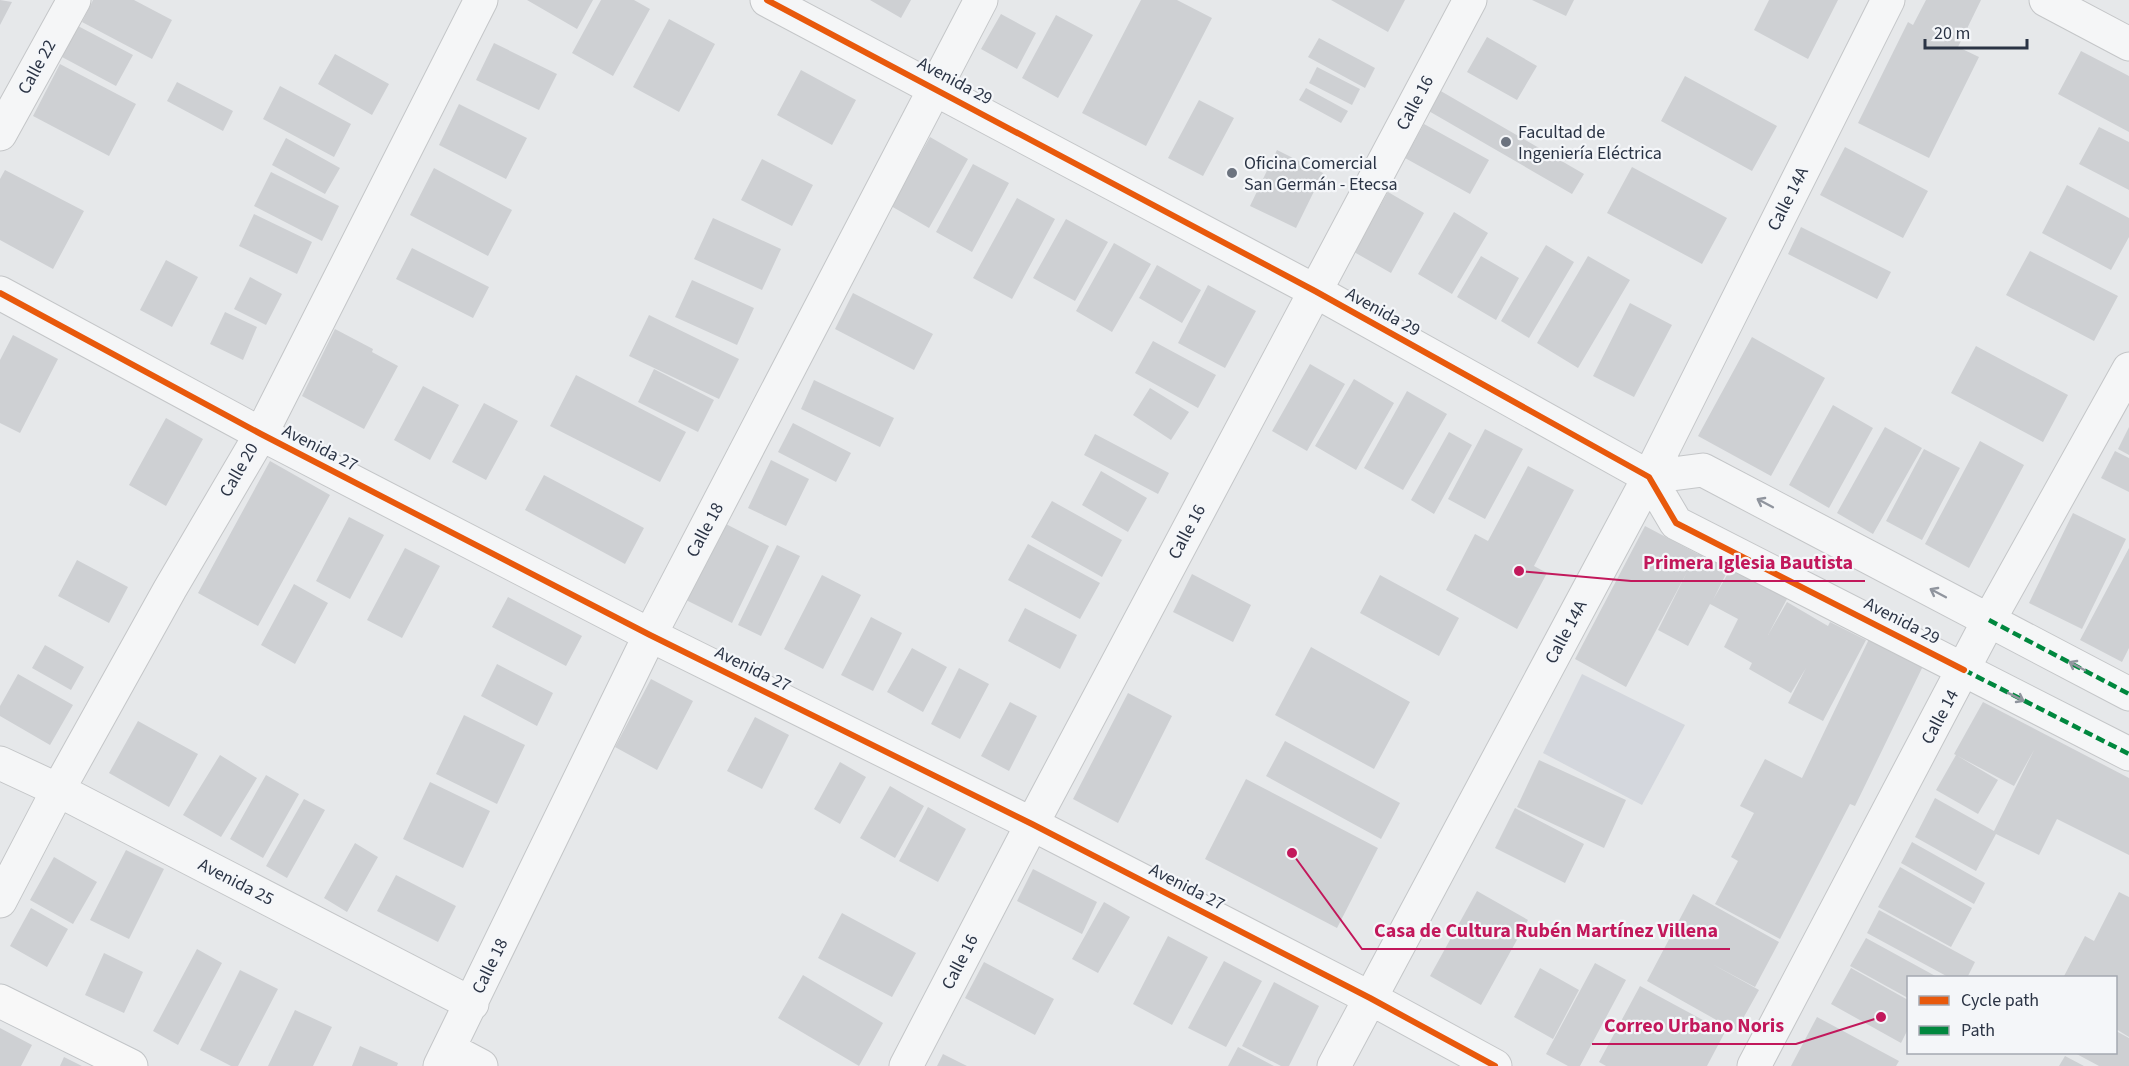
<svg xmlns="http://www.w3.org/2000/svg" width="2129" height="1066" viewBox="0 0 2129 1066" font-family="'Source Sans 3',sans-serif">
<rect width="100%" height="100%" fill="#e6e8ea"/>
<path fill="#d4d7dd" d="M 1582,674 L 1685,725 L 1642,805 L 1543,753 Z"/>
<path fill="#ced0d3" d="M 0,0 L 12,2 L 0,25 Z
M 93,0 L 134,0 L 172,20 L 152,59 L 82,22 Z
M 527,0 L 593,0 L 577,29 Z
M 601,0 L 634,0 L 650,9 L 613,76 L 572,53 Z
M 870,0 L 911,0 L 901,18 Z
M 1141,0 L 1177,0 L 1212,18 L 1146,146 L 1082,113 Z
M 1331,0 L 1405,0 L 1388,32 Z
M 1532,0 L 1574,0 L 1566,16 Z
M 1769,0 L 1838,0 L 1808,59 L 1754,30 Z
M 1926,0 L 1981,0 L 1958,47 L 1979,57 L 1929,158 L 1858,123 L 1908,22 L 1913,25 Z
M 1001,14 L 1036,33 L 1017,69 L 981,49 Z
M 1056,15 L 1093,35 L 1058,98 L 1022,78 Z
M 669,19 L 715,44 L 679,112 L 633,87 Z
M 78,26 L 133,55 L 116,86 L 62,57 Z
M 1487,37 L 1537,66 L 1517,100 L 1467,72 Z
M 1319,38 L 1375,68 L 1365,88 L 1308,57 Z
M 494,43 L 557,74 L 539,110 L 476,80 Z
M 2081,51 L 2129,76 L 2129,132 L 2058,94 Z
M 335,54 L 389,84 L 372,115 L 318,84 Z
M 60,64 L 136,104 L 109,156 L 33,116 Z
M 1317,67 L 1360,89 L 1352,105 L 1309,83 Z
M 801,70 L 856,100 L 832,145 L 777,115 Z
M 1685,76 L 1777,126 L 1752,171 L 1661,121 Z
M 177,82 L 233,111 L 223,131 L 167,101 Z
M 280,86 L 351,124 L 334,157 L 263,119 Z
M 1306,88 L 1348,111 L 1341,123 L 1299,100 Z
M 1439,90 L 1584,174 L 1572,194 L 1427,110 Z
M 1199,100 L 1234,118 L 1203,176 L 1168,158 Z
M 459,104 L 527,138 L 506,179 L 439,145 Z
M 1424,124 L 1489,160 L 1470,194 L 1405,158 Z
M 2099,127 L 2129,142 L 2129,190 L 2079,164 Z
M 930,137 L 968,159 L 929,228 L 891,206 Z
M 286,138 L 340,168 L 325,194 L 272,165 Z
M 1845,147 L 1928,191 L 1903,238 L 1820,195 Z
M 1277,150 L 1323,173 L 1296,228 L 1250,206 Z
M 762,159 L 813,185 L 792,226 L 741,200 Z
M 973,164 L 1009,183 L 972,252 L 936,232 Z
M 1632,167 L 1727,218 L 1702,264 L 1607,213 Z
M 434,168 L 512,210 L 488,256 L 410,215 Z
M 5,170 L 84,211 L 53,269 L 0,240 L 0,179 Z
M 271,172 L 339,206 L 322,241 L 254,206 Z
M 2067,185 L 2129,218 L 2129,237 L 2111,270 L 2042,233 Z
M 1388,192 L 1424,213 L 1391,273 L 1354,252 Z
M 1017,198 L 1055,219 L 1012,299 L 973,278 Z
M 1454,212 L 1488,233 L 1452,294 L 1418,274 Z
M 254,214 L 312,242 L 297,274 L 239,246 Z
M 713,218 L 781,249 L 762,290 L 694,259 Z
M 1066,219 L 1108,242 L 1075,301 L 1033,278 Z
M 1801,227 L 1891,272 L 1877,299 L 1788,254 Z
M 1114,243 L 1151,264 L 1112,332 L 1076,311 Z
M 1546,245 L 1574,262 L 1529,338 L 1501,321 Z
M 412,248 L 489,287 L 473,318 L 396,279 Z
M 2030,251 L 2118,296 L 2094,341 L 2006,295 Z
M 1481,256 L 1519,278 L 1496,320 L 1457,297 Z
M 1588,256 L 1630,280 L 1578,368 L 1537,343 Z
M 166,260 L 198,277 L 172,327 L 140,310 Z
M 1157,265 L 1201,290 L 1182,323 L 1139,298 Z
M 250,277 L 282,294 L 266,325 L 234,309 Z
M 692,280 L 754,308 L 737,345 L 675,317 Z
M 1208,285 L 1256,311 L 1225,368 L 1178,343 Z
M 853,293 L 933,334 L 914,370 L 835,329 Z
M 1630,303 L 1672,325 L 1634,397 L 1593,376 Z
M 225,312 L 257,327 L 243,360 L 210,344 Z
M 649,315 L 739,359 L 719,399 L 629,356 Z
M 335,329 L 373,349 L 372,352 L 398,366 L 364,429 L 302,396 Z
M 13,335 L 58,359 L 20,433 L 0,423 L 0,360 Z
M 1752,337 L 1825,378 L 1771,476 L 1698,436 Z
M 1153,341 L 1216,375 L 1198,408 L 1135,373 Z
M 1976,346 L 2068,395 L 2043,442 L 1951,393 Z
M 1310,364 L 1345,384 L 1307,451 L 1272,431 Z
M 654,369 L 714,400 L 698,432 L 638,402 Z
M 576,375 L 686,432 L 660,482 L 550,426 Z
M 1354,379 L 1394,403 L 1356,470 L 1315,446 Z
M 814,380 L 894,418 L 880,447 L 801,409 Z
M 423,386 L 459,405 L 430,460 L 394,440 Z
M 1150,388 L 1189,412 L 1171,440 L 1133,415 Z
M 1407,391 L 1447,414 L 1403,490 L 1364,468 Z
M 484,403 L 518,421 L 486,480 L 452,462 Z
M 1833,405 L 1873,428 L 1829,508 L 1789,485 Z
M 166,418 L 203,439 L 166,506 L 129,485 Z
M 793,423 L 851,453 L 836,482 L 778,452 Z
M 1885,427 L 1922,448 L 1873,534 L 1837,513 Z
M 2129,427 L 2129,455 L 2118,449 Z
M 1485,429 L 1523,449 L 1485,519 L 1448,499 Z
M 1449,432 L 1472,445 L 1434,514 L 1411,500 Z
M 1095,434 L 1169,473 L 1158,494 L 1084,455 Z
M 1980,441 L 2024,465 L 1969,568 L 1925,544 Z
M 1924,449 L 1960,468 L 1922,540 L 1886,521 Z
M 2115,451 L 2129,458 L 2129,492 L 2101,478 Z
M 771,460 L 809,479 L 786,526 L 748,508 Z
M 270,461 L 330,495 L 258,626 L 198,593 Z
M 1528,466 L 1574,490 L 1534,566 L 1547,573 L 1517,629 L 1446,590 L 1475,534 L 1488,541 Z
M 1101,471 L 1147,498 L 1128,532 L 1082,505 Z
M 544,475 L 644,528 L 625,564 L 525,510 Z
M 1052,501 L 1122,540 L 1102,577 L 1031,537 Z
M 2073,513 L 2126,539 L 2082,629 L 2029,603 Z
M 349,517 L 384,535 L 350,599 L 316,581 Z
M 724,523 L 769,546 L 732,623 L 686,600 Z
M 1645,526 L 1698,554 L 1700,551 L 1730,566 L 1713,600 L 1732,566 L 1788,597 L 1768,635 L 1787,602 L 1828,626 L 1830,622 L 1866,640 L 1823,721 L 1788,703 L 1806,668 L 1791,693 L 1749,669 L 1752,663 L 1724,647 L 1741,613 L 1738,619 L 1710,604 L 1688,646 L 1658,630 L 1687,572 L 1626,687 L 1575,659 Z
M 1028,544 L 1100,583 L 1080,619 L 1008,580 Z
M 777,545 L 800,556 L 761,636 L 738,625 Z
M 405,548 L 440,566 L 402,638 L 367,620 Z
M 2129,548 L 2129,648 L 2122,662 L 2080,640 Z
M 77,560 L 128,587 L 109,623 L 58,596 Z
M 1192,574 L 1251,605 L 1233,642 L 1173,612 Z
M 822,575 L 861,595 L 823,669 L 784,649 Z
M 1380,575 L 1459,618 L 1439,656 L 1360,613 Z
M 294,584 L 328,603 L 295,664 L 261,645 Z
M 508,597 L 582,636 L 566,666 L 492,627 Z
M 1025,608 L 1077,635 L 1060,669 L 1008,641 Z
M 871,617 L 902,633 L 873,691 L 841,675 Z
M 1870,637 L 1924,664 L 1855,806 L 1850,804 L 1780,939 L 1715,904 L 1738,861 L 1731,857 L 1754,813 L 1740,806 L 1765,759 L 1802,778 Z
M 45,645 L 84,667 L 71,690 L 32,668 Z
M 1311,647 L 1410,702 L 1374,769 L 1275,715 Z
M 912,648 L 947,667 L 923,712 L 887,692 Z
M 497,664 L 553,693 L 537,726 L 481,696 Z
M 959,668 L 989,684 L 960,739 L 931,724 Z
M 18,674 L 73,705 L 50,745 L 0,716 L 0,706 Z
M 651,679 L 693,701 L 657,770 L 615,747 Z
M 1128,693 L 1172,716 L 1118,823 L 1073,799 Z
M 1010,702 L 1037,716 L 1009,771 L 981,756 Z
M 1983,702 L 2129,778 L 2129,855 L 2057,819 L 2039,855 L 1996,834 L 1976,871 L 1915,837 L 1935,798 L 1994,831 L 2034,750 L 2014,786 L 1954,754 Z
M 464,715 L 525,745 L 497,804 L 436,774 Z
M 755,717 L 789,735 L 762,789 L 727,771 Z
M 138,721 L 198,754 L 169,807 L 109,773 Z
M 1285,741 L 1400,803 L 1381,839 L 1266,776 Z
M 220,755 L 257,778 L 221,837 L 183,815 Z
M 1956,755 L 1998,780 L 1978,814 L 1936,790 Z
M 1539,760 L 1626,800 L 1604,848 L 1517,807 Z
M 840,762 L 866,777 L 840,824 L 814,809 Z
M 266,775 L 299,794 L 263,858 L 230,839 Z
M 1246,779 L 1378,848 L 1337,928 L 1205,859 Z
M 430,782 L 490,811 L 463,868 L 403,839 Z
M 890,786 L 924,806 L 895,858 L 860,838 Z
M 304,799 L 325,810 L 287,878 L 266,866 Z
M 928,807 L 966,829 L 938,882 L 899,861 Z
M 1515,808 L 1584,844 L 1565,883 L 1495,848 Z
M 1912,842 L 1985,883 L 1974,904 L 1901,863 Z
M 355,843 L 378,857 L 347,912 L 324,898 Z
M 126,850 L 164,869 L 129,939 L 90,920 Z
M 54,857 L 97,882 L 73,924 L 30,900 Z
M 1900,867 L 1972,908 L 1951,947 L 1878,907 Z
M 1033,869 L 1097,902 L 1082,934 L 1017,901 Z
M 396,875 L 456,906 L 438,942 L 377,911 Z
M 1477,891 L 1528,920 L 1481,1005 L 1430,976 Z
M 2119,892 L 2129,897 L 2129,1037 L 2116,1029 L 2116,978 L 2063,978 L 2085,936 L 2094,941 Z
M 1693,894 L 1779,942 L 1755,987 L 1712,964 L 1759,990 L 1736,1031 L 1647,981 Z
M 1104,902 L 1130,917 L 1098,973 L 1072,959 Z
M 31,908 L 68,929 L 47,967 L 10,946 Z
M 1879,910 L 1975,962 L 1967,978 L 1950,978 L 1867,933 Z
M 842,913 L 916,953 L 892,997 L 818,958 Z
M 1168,936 L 1208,957 L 1172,1025 L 1133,1004 Z
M 1866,938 L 1939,978 L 1908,978 L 1908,998 L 1850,966 Z
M 197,949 L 222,963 L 178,1045 L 153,1031 Z
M 104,953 L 143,972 L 124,1013 L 85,995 Z
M 1224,961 L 1262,981 L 1226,1047 L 1188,1028 Z
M 984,962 L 1054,999 L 1035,1035 L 965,998 Z
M 1595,963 L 1626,980 L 1580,1066 L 1568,1066 L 1546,1054 Z
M 1540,968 L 1579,990 L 1553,1039 L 1514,1017 Z
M 1851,968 L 1908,1000 L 1908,1029 L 1901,1043 L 1831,1004 Z
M 240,970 L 278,989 L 238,1066 L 231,1066 L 200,1050 Z
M 803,975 L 883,1023 L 859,1066 L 778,1018 Z
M 1274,982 L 1319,1006 L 1289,1066 L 1281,1066 L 1242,1046 Z
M 1640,986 L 1725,1032 L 1707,1066 L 1606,1066 L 1599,1062 Z
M 295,1010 L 332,1027 L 313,1066 L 268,1066 Z
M 1817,1017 L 1899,1061 L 1896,1066 L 1791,1066 Z
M 0,1028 L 32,1045 L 21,1066 L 0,1066 Z
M 2116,1031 L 2129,1038 L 2129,1066 L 2099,1066 L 2073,1052 L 2116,1052 Z
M 360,1046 L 398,1063 L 397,1066 L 352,1066 Z
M 1238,1047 L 1274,1066 L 1228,1066 Z
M 943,1054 L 967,1066 L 937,1066 Z
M 2065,1056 L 2084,1066 L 2059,1066 Z
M 64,1057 L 82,1066 L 60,1066 Z"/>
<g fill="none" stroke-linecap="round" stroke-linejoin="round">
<defs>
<path id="minor" d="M 767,0 L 1315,291 L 1649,477 L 1676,523 L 2129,754
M 2046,0 L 2129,44
M 0,134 L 74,0
M 0,293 L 261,434 L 650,635 L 1032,824 L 1370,998 L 1495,1066
M 1649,477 L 1703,470 L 2129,694
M 0,763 L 58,790 L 472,1004
M 0,901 L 58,790 L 170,589 L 261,434 L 481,0
M 449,1049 L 481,1066
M 440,1066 L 650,635 L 981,0
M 906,1066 L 1032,824 L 1470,0
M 1334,1066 L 1649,477 L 1888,0
M 1754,1066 L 1989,620 L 2129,369"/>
<path id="major" d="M 0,1001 L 131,1066"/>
</defs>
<use href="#minor" stroke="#c4c6c8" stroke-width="35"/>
<use href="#major" stroke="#c2c5c8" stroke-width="35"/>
<use href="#minor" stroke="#f5f6f7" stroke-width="33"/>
<use href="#major" stroke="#f8f8f8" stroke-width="33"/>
<path stroke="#00873e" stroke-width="4.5" stroke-dasharray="9 4.5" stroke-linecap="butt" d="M 1989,620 L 2129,694
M 1964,670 L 2129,754"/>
<defs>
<path id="cycleway" d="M 767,0 L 1315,291 L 1649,477 L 1676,523 L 1964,670
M 0,293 L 261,434 L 650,635 L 1032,824 L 1370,998 L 1495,1066"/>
</defs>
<use href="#cycleway" stroke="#f4f6f9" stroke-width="10"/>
<use href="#cycleway" stroke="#e8590c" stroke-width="6"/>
</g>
<defs><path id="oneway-shaft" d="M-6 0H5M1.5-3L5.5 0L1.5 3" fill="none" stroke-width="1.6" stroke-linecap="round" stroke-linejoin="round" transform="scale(1.5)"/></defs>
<g stroke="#90959e">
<use href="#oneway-shaft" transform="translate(1765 503) rotate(-152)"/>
<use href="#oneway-shaft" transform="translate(1938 593) rotate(-152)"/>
<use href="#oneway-shaft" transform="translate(2077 666) rotate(-152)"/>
<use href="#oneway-shaft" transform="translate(2016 697) rotate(27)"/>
</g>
<g fill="#6c737f" stroke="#f4f6f9" stroke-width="2">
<circle cx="1506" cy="142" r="6"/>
<circle cx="1232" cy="173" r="6"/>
</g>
<g text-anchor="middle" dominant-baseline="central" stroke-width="4.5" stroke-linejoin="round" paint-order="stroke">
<g font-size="18" fill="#2b3445" stroke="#f4f6f9">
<text transform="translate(37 67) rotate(-61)">Calle 22</text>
<text transform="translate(955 81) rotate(28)">Avenida 29</text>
<text transform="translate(1415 103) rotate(-62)">Calle 16</text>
<text transform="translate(1788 199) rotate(-63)">Calle 14A</text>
<text transform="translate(1383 312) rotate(29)">Avenida 29</text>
<text transform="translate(320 448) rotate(27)">Avenida 27</text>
<text transform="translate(239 470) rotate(-60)">Calle 20</text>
<text transform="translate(705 530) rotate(-62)">Calle 18</text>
<text transform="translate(1187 532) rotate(-62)">Calle 16</text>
<text transform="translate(1902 621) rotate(27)">Avenida 29</text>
<text transform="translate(1566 632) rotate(-62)">Calle 14A</text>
<text transform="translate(753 669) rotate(26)">Avenida 27</text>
<text transform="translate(1940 717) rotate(-62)">Calle 14</text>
<text transform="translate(236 882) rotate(27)">Avenida 25</text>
<text transform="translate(1187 887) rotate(27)">Avenida 27</text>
<text transform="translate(960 962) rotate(-63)">Calle 16</text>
<text transform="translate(490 966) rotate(-64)">Calle 18</text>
</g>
<g font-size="18" fill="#2b3445" stroke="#f4f6f9" text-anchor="start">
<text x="1518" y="132">Facultad de<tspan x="1518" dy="21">Ingeniería Eléctrica</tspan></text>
<text x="1244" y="163">Oficina Comercial<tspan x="1244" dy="21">San Germán - Etecsa</tspan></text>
</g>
</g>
<path fill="none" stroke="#c2185b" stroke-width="2" d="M1519 571L1631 581H1865M1292 853L1362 949H1730M1881 1017L1796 1044H1592"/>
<g fill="#c2185b" stroke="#f4f6f9" stroke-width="2">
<circle cx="1519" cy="571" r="6"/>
<circle cx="1292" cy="853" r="6"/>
<circle cx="1881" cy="1017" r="6"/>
</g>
<g font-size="20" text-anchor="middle" font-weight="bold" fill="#c2185b" stroke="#f4f6f9" stroke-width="4.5" stroke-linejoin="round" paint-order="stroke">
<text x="1748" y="569">Primera Iglesia Bautista</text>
<text x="1546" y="937">Casa de Cultura Rubén Martínez Villena</text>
<text x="1694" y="1032">Correo Urbano Noris</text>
</g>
<rect x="1907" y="976" width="210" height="78" fill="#f4f6f9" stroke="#a4a8b1" stroke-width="1.5"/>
<rect x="1919" y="996" width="30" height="9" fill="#e8590c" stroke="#a4a8b1" stroke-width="1.5"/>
<text x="1961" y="1006" font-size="18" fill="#2b3445">Cycle path</text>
<rect x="1919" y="1026" width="30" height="9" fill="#00873e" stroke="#a4a8b1" stroke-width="1.5"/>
<text x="1961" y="1036" font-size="18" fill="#2b3445">Path</text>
<path d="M1925 39v9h102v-9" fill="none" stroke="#2b3445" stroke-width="3"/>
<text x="1934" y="39" font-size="18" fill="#2b3445" stroke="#f4f6f9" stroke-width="4.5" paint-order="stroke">20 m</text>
</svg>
